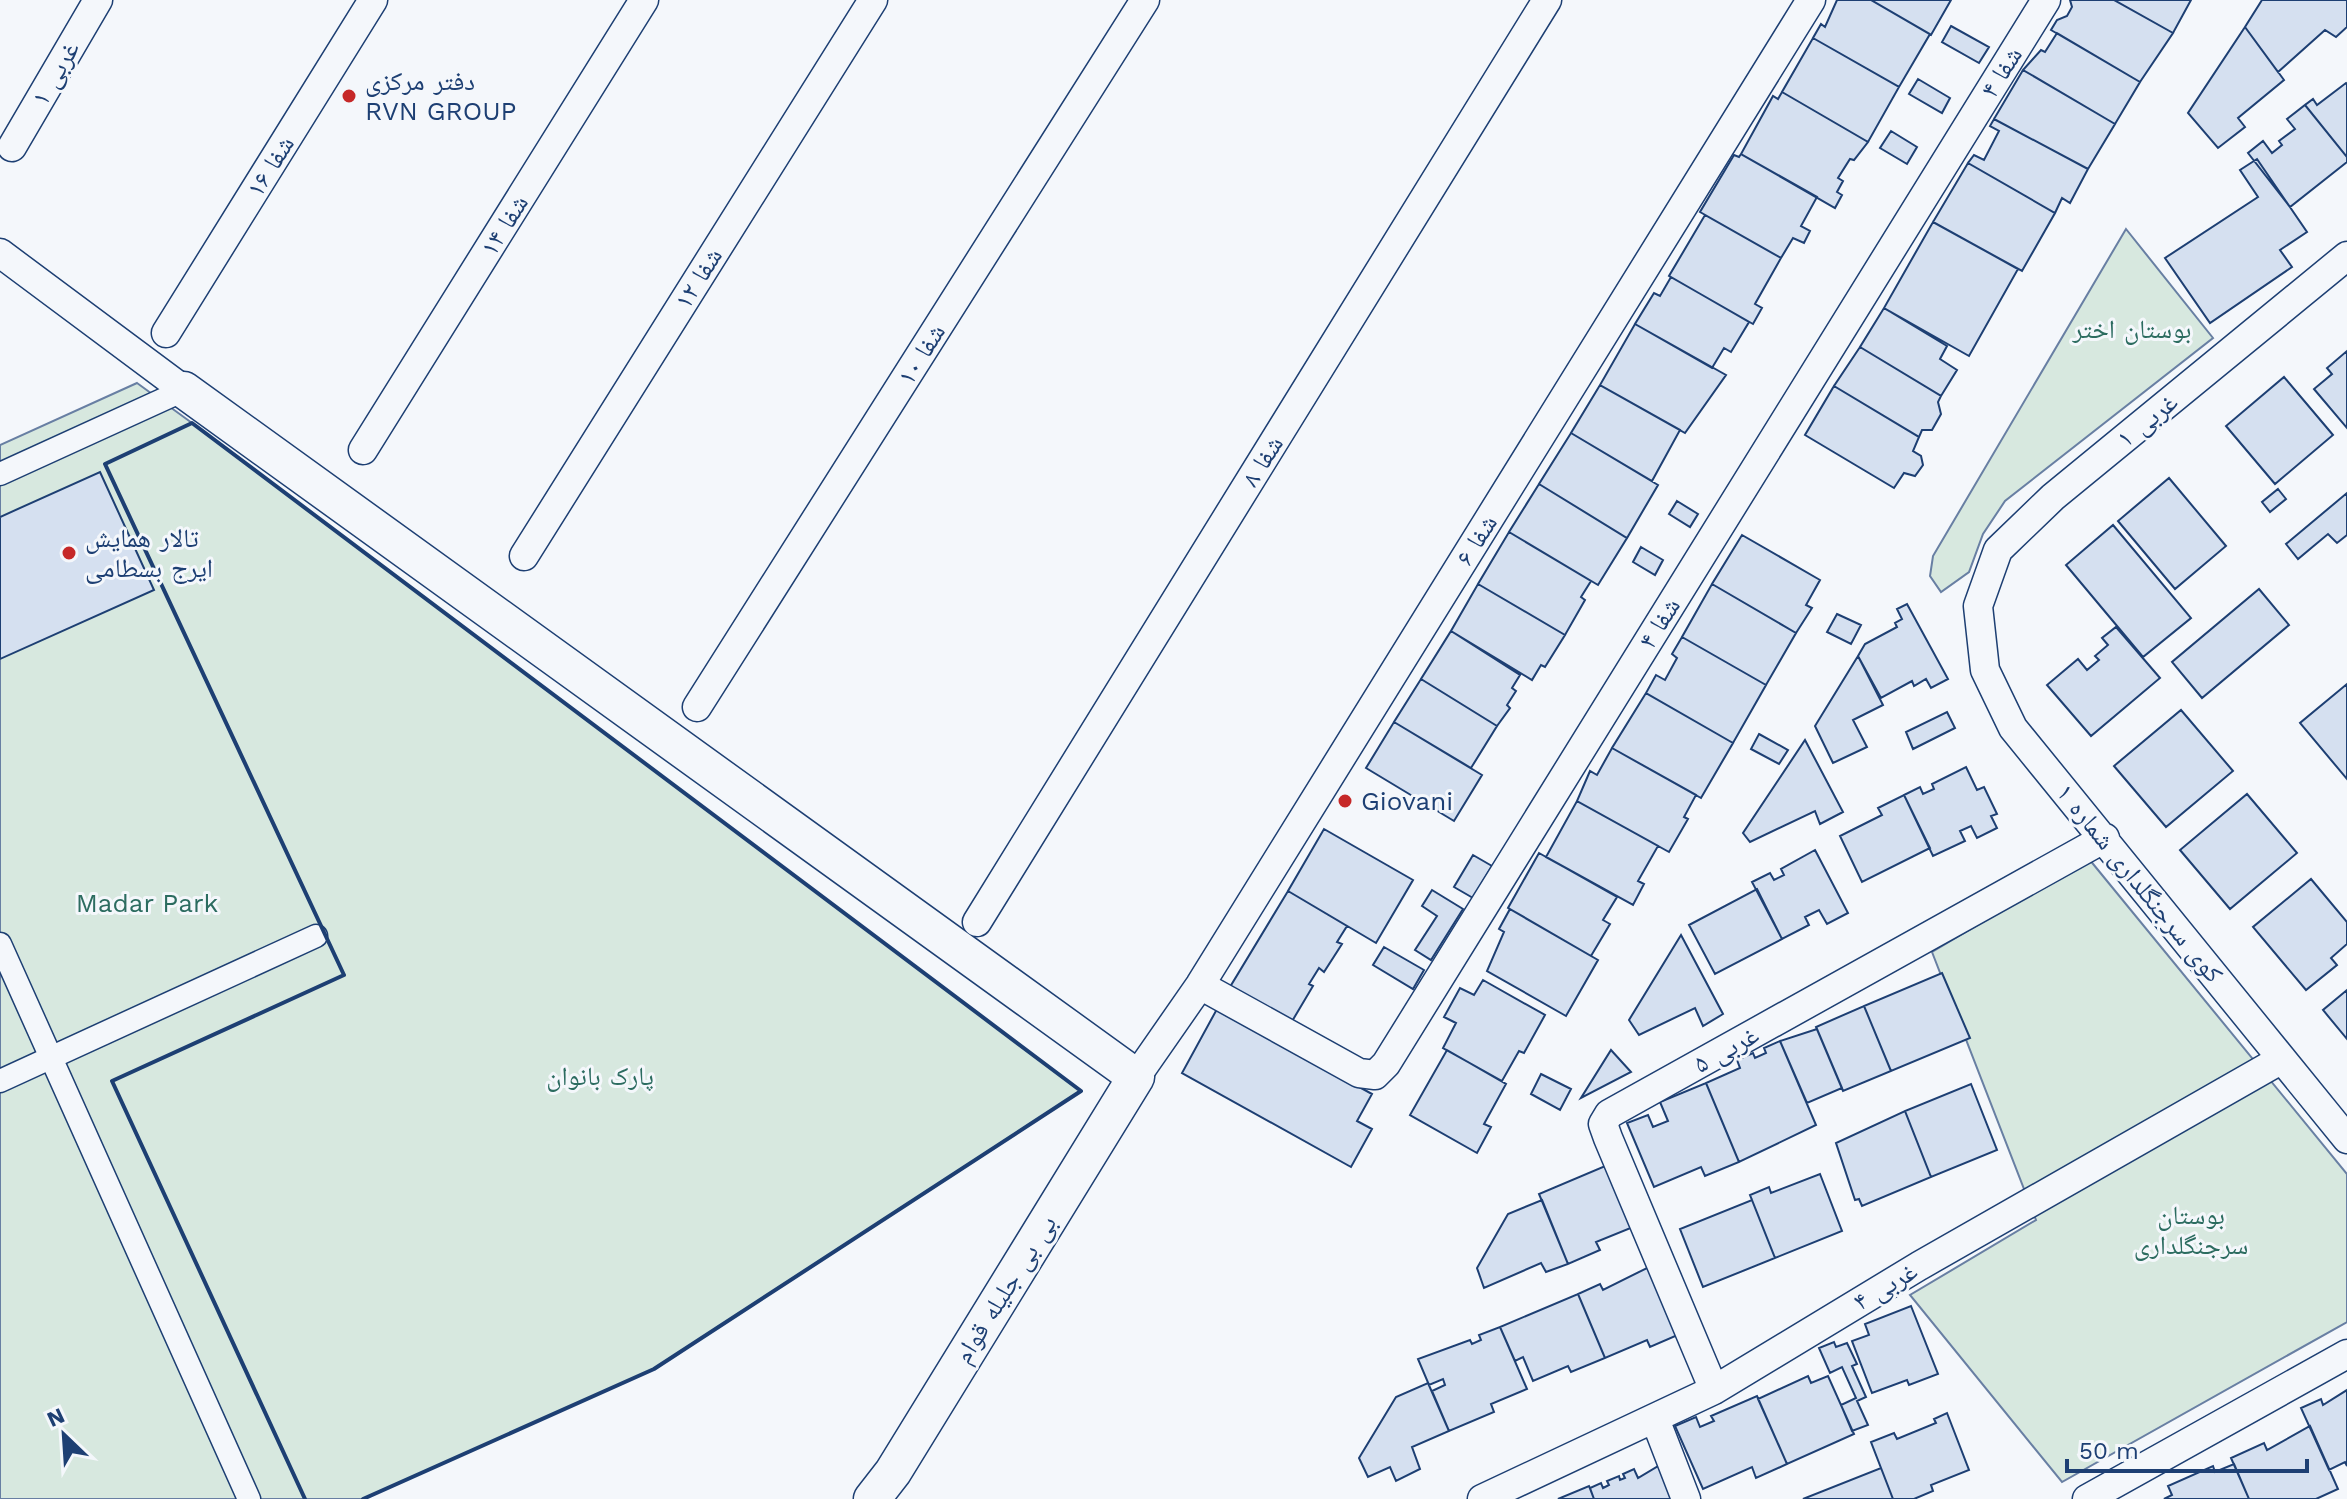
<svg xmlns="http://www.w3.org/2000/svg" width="2347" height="1499" viewBox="0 0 2347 1499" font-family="'Work Sans','Noto Naskh Arabic',sans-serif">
<rect width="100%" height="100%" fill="#f4f7fb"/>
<path fill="#d7e8df" stroke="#687fa3" stroke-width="2" d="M 2126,229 L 2213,338 L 2005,501 L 1983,534 L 1969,572 L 1941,592 L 1930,576 L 1933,556 Z
M 137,383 L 192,423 L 1081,1091 L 654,1369 L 363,1499 L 0,1499 L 0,445 Z
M 2089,859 L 2347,1174 L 2347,1322 L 2062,1482 L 1910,1295 L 2036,1220 L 1932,952 Z"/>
<path fill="#d5e0f0" stroke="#1d3f73" stroke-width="2" d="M 1837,0 L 1871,0 L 1930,34 L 1899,87 L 1813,38 L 1821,24 L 1825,27 Z
M 1871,0 L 1951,0 L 1931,35 Z
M 2070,0 L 2114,0 L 2173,33 L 2140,82 L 2051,30 L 2057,20 L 2067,16 L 2072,7 Z
M 2114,0 L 2191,0 L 2173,33 Z
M 2262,0 L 2347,0 L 2347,27 L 2336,37 L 2325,30 L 2278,72 L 2245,27 Z
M 1951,26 L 1989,47 L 1979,63 L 1942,42 Z
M 2245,27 L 2284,80 L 2238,118 L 2245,127 L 2218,148 L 2188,113 Z
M 2057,33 L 2140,82 L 2115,124 L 2023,70 L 2041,50 L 2045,52 Z
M 1813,38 L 1899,87 L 1868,142 L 1782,92 Z
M 2023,70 L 2115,124 L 2088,169 L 1994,119 Z
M 1918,79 L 1950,98 L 1942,113 L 1909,94 Z
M 2346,83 L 2347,84 L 2347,157 L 2305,105 L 2313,99 L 2317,105 Z
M 1782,92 L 1868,142 L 1854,160 L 1850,159 L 1838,178 L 1843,181 L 1837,192 L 1842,195 L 1835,208 L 1741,154 L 1773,96 L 1778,99 Z
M 2305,105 L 2347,157 L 2347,162 L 2290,207 L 2248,153 L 2263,141 L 2272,153 L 2282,145 L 2279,141 L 2295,129 L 2287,119 Z
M 1994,119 L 2088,169 L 2070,203 L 2062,198 L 2055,213 L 1968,163 L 1974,155 L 1984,160 L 1999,131 L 1990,126 Z
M 1891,131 L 1917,147 L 1907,164 L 1880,148 Z
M 1741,154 L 1817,197 L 1801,226 L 1810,231 L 1804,243 L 1793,238 L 1781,258 L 1700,212 L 1734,155 L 1739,157 Z
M 2257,159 L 2307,232 L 2280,250 L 2292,267 L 2210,323 L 2165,258 L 2258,197 L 2240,170 Z
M 1968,163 L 2055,213 L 2022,271 L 1933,222 Z
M 1705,215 L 1781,258 L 1755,304 L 1762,308 L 1753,324 L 1669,276 Z
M 1933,222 L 2018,269 L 1969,356 L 1884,308 Z
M 1671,277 L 1749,322 L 1731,352 L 1724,348 L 1712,368 L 1635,324 L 1654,293 L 1660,296 Z
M 1884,308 L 1947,346 L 1940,359 L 1957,370 L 1941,396 L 1860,347 Z
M 1635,324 L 1726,375 L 1685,433 L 1600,385 Z
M 1860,347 L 1941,396 L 1938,402 L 1941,414 L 1932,430 L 1922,430 L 1919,437 L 1834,386 Z
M 2347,351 L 2347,428 L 2314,389 L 2332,374 L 2327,368 Z
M 2284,377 L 2333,435 L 2275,484 L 2226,426 Z
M 1600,385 L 1680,430 L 1652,481 L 1571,433 Z
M 1834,386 L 1919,437 L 1913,451 L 1921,456 L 1923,465 L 1915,476 L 1904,473 L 1894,488 L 1805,435 Z
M 1571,433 L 1658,485 L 1627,538 L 1539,484 Z
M 100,472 L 154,590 L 0,659 L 0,517 Z
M 2169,478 L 2226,546 L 2175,589 L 2118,521 Z
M 1539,484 L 1627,538 L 1598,585 L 1509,532 Z
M 2278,489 L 2286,499 L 2270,512 L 2262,502 Z
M 2347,493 L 2347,535 L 2337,543 L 2328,534 L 2298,559 L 2286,544 Z
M 1677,501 L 1698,514 L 1690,527 L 1669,514 Z
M 2113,525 L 2191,618 L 2143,657 L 2066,565 Z
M 1509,532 L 1591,581 L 1581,597 L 1585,600 L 1565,635 L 1478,584 Z
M 1742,535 L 1820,580 L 1806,605 L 1812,608 L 1796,633 L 1712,584 Z
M 1641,547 L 1663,560 L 1655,575 L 1633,562 Z
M 1478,584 L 1565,635 L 1545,667 L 1541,665 L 1532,680 L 1451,631 Z
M 1712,584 L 1796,633 L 1766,685 L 1682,637 Z
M 2259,589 L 2289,625 L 2202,698 L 2172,662 Z
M 1907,604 L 1948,679 L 1931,688 L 1926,679 L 1914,686 L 1912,681 L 1881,698 L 1858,656 L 1865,644 L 1897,627 L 1895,623 L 1902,619 L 1897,609 Z
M 1837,614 L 1861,625 L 1851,644 L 1827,632 Z
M 2116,627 L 2160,678 L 2091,736 L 2047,685 L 2078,659 L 2087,670 L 2099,660 L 2095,656 L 2108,645 L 2102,638 Z
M 1451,631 L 1520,675 L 1512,688 L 1516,691 L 1507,705 L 1510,708 L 1497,726 L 1421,679 Z
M 1682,637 L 1766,685 L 1733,743 L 1646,693 L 1656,675 L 1665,680 L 1677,658 L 1672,654 Z
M 1858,656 L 1883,705 L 1853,720 L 1867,747 L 1833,763 L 1815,726 Z
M 1421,679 L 1497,726 L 1471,768 L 1394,722 Z
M 2347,684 L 2347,779 L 2300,723 Z
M 1646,693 L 1733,743 L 1701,798 L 1612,748 Z
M 2181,710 L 2233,771 L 2166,827 L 2114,766 Z
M 1947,712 L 1955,728 L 1913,749 L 1906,732 Z
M 1394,722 L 1482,775 L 1454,821 L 1366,768 Z
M 1759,734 L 1788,750 L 1779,764 L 1751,749 Z
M 1805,740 L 1843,812 L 1820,824 L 1815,811 L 1750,842 L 1743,833 Z
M 1612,748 L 1696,795 L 1684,817 L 1688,819 L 1669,852 L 1577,801 L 1590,771 L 1597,775 Z
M 1966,767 L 1977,790 L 1984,787 L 1997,814 L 1991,816 L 1997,828 L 1977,838 L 1971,826 L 1960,831 L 1965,841 L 1933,856 L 1904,795 L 1920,787 L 1923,794 L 1934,789 L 1932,784 Z
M 2247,794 L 2297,853 L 2230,909 L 2180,850 Z
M 1904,795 L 1930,848 L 1862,882 L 1840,836 L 1882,815 L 1878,808 Z
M 1577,801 L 1658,846 L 1638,881 L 1644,884 L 1633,905 L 1546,857 Z
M 1324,829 L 1413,880 L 1376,943 L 1288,891 Z
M 1815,850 L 1848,913 L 1827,924 L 1819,910 L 1805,917 L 1809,925 L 1782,939 L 1752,882 L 1770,873 L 1774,880 L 1784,875 L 1781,869 Z
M 1539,853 L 1617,897 L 1603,920 L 1610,924 L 1591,956 L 1508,908 Z
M 1473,855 L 1492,866 L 1473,898 L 1454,887 Z
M 2311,879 L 2347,922 L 2347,944 L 2331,958 L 2337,965 L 2306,990 L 2253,927 Z
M 1757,889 L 1782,939 L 1715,974 L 1689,925 Z
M 1432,890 L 1463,909 L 1431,960 L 1415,950 L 1437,916 L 1422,906 Z
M 1288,891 L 1347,926 L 1337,942 L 1342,944 L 1324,972 L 1319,968 L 1309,984 L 1313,986 L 1291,1023 L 1230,987 Z
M 1510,909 L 1598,960 L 1566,1016 L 1487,971 L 1504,932 L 1499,929 Z
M 1681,935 L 1723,1014 L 1703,1026 L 1695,1008 L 1639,1035 L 1629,1020 Z
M 1384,947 L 1424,970 L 1413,989 L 1373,965 Z
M 1942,973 L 1970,1038 L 1891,1071 L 1864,1006 Z
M 1483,980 L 1545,1015 L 1524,1053 L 1519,1051 L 1502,1081 L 1443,1048 L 1456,1023 L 1444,1017 L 1460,988 L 1474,995 Z
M 2347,990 L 2347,1039 L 2323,1010 Z
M 1864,1006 L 1891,1071 L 1843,1091 L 1816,1027 Z
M 1217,1009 L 1372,1094 L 1357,1121 L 1372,1129 L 1351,1167 L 1182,1073 Z
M 1817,1029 L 1842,1088 L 1807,1103 L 1780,1041 Z
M 1780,1041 L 1816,1125 L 1739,1162 L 1706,1083 L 1740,1068 L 1737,1060 L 1753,1053 L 1755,1058 L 1766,1053 L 1764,1048 Z
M 1447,1050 L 1506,1084 L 1484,1124 L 1491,1127 L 1477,1153 L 1410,1115 Z
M 1611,1050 L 1631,1072 L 1581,1098 Z
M 1541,1074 L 1571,1089 L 1560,1110 L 1531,1094 Z
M 1706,1083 L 1739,1162 L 1705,1176 L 1701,1167 L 1654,1187 L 1627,1123 L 1648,1115 L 1653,1127 L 1668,1121 L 1660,1102 Z
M 1971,1084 L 1997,1150 L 1931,1177 L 1905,1111 Z
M 1905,1111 L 1931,1177 L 1862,1206 L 1859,1199 L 1855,1200 L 1836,1143 Z
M 1617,1161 L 1643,1223 L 1596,1242 L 1600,1250 L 1568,1264 L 1539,1194 Z
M 1820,1174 L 1842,1231 L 1775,1258 L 1750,1195 L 1769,1187 L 1771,1193 Z
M 1542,1200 L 1568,1264 L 1546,1272 L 1541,1263 L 1484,1288 L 1477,1268 L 1508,1214 Z
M 1752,1200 L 1775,1258 L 1703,1287 L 1680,1229 Z
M 1651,1266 L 1680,1334 L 1650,1347 L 1647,1340 L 1605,1358 L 1578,1294 L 1600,1284 L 1603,1290 Z
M 1578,1294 L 1605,1358 L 1571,1372 L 1568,1366 L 1533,1381 L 1523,1357 L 1515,1361 L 1500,1327 Z
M 1911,1306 L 1938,1374 L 1909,1385 L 1907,1380 L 1872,1393 L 1852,1341 L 1869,1335 L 1865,1324 Z
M 1500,1327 L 1527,1389 L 1491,1404 L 1494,1412 L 1449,1431 L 1432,1391 L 1445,1385 L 1443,1379 L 1429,1385 L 1418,1359 L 1470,1340 L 1472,1344 L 1481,1340 L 1479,1335 Z
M 1834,1342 L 1836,1347 L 1847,1343 L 1857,1364 L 1852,1366 L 1866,1397 L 1857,1401 L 1868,1425 L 1852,1431 L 1841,1405 L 1856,1398 L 1842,1367 L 1830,1373 L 1819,1348 Z
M 1808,1376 L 1811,1383 L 1828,1376 L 1854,1434 L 1787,1464 L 1758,1399 Z
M 1428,1383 L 1449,1431 L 1412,1447 L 1420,1469 L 1396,1481 L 1390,1467 L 1368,1477 L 1359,1458 L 1396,1397 Z
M 2347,1390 L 2347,1466 L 2345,1462 L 2329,1470 L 2301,1408 L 2321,1399 L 2323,1405 Z
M 1757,1396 L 1787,1464 L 1756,1478 L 1752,1467 L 1703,1489 L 1675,1426 L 1696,1417 L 1700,1427 L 1714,1421 L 1711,1416 Z
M 1947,1413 L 1969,1470 L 1931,1485 L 1933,1491 L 1914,1499 L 1893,1499 L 1871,1442 L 1894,1433 L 1897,1439 L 1936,1423 L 1934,1419 Z
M 2310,1426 L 2338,1489 L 2316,1499 L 2249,1499 L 2231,1458 L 2264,1443 L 2267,1450 Z
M 1665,1462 L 1681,1499 L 1594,1499 L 1590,1488 L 1601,1483 L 1603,1488 L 1609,1485 L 1607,1481 L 1619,1476 L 1620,1480 L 1625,1478 L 1623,1474 L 1634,1469 L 1638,1478 Z
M 2234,1464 L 2249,1499 L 2164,1499 L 2172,1495 L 2168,1486 L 2213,1466 L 2215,1472 Z
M 1881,1468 L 1893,1499 L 1803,1499 Z
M 1589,1486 L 1594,1499 L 1558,1499 Z"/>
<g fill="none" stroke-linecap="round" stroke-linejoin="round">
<defs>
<path id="pedestrian" d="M 0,474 L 184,390
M 0,944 L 249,1499
M 0,1081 L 316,936"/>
<path id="minor" d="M 12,147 L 98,0
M 0,253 L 184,390
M 2347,256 L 2053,497 L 1998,550 L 1978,606 L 1985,670 L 2013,728 L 2347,1139
M 166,333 L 373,0
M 363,450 L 644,0
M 524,556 L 873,0
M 697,707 L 1145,0
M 977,922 L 1547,0
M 1200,985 L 1359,1073 L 1375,1075 L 1386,1064 L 2046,0
M 1136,1077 L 1200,985 L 1811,0
M 1714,1390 L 1608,1138 L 1603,1124 L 1609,1114 L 2105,838
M 1655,1419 L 1686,1499
M 1482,1499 L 1714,1390 L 1919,1266 L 2282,1059
M 2087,1499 L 2347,1354"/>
<path id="tertiary" d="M 184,390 L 1136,1077 L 893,1472 L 872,1499"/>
</defs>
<use href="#pedestrian" stroke="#1d3f73" stroke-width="25"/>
<use href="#minor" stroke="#1d3f73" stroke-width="31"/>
<use href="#tertiary" stroke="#1d3f73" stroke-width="39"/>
<use href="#pedestrian" stroke="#f4f7fb" stroke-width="22"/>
<use href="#minor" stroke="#f4f7fb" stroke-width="28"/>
<use href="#tertiary" stroke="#f4f7fb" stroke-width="36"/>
<path stroke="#1d3f73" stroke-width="4" d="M 305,1499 L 112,1081 L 344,975 L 105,464 L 192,423 L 1081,1091 L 654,1369 L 363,1499"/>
</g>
<g fill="#c62828" stroke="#f4f7fb" stroke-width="3">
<circle cx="349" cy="96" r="8"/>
<circle cx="69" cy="553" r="8"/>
<circle cx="1345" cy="801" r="8"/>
</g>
<g text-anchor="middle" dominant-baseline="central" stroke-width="6" stroke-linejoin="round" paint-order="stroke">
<g font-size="26" fill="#1d3f73" stroke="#f4f7fb">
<text transform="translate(2001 72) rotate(-58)">شفا ۴</text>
<text transform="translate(55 73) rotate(-60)">۱ غربی</text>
<text transform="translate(270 166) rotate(-58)">شفا ۱۶</text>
<text transform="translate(504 225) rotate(-58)">شفا ۱۴</text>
<text transform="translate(698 278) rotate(-58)">شفا ۱۲</text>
<text transform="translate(921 354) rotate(-58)">شفا ۱۰</text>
<text transform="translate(2147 420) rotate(-39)">غربی ۱</text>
<text transform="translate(1262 461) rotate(-58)">شفا ۸</text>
<text transform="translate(1476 540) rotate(-58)">شفا ۶</text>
<text transform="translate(1659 623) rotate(-58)">شفا ۴</text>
<text transform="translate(2140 883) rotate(51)">کوی سرجنگلداری شماره ۱</text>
<text transform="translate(1726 1049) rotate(-29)">غربی ۵</text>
<text transform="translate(1885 1286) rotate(-31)">غربی ۴</text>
<text transform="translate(1005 1289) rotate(-58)">بی بی جلیله قوام</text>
</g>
<g font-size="26" fill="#1d3f73" stroke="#f4f7fb" text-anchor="start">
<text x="365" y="81">دفتر مرکزی<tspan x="365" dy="30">RVN GROUP</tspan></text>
<text x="85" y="538">تالار همایش<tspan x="85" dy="30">ایرج بسطامی</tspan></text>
<text x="1361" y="801">Giovani</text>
</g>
<g font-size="26" fill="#2c6c60" stroke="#f4f7fb">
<text x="2132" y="329">بوستان اختر</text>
<text x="147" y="903">Madar Park</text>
<text x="600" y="1076">پارک بانوان</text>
<text x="2191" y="1215">بوستان<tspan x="2191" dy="30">سرجنگلداری</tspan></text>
</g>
</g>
<g transform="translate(64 1435) rotate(335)" stroke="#f4f7fb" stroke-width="6" paint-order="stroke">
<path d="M0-6L14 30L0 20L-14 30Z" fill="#1d3f73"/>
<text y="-12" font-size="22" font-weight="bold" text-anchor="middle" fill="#1d3f73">N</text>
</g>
<path d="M2067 1459v12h240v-12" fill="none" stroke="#1d3f73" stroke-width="4"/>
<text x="2079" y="1459" font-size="24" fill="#1d3f73" stroke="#f4f7fb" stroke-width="6" paint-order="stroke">50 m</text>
</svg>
